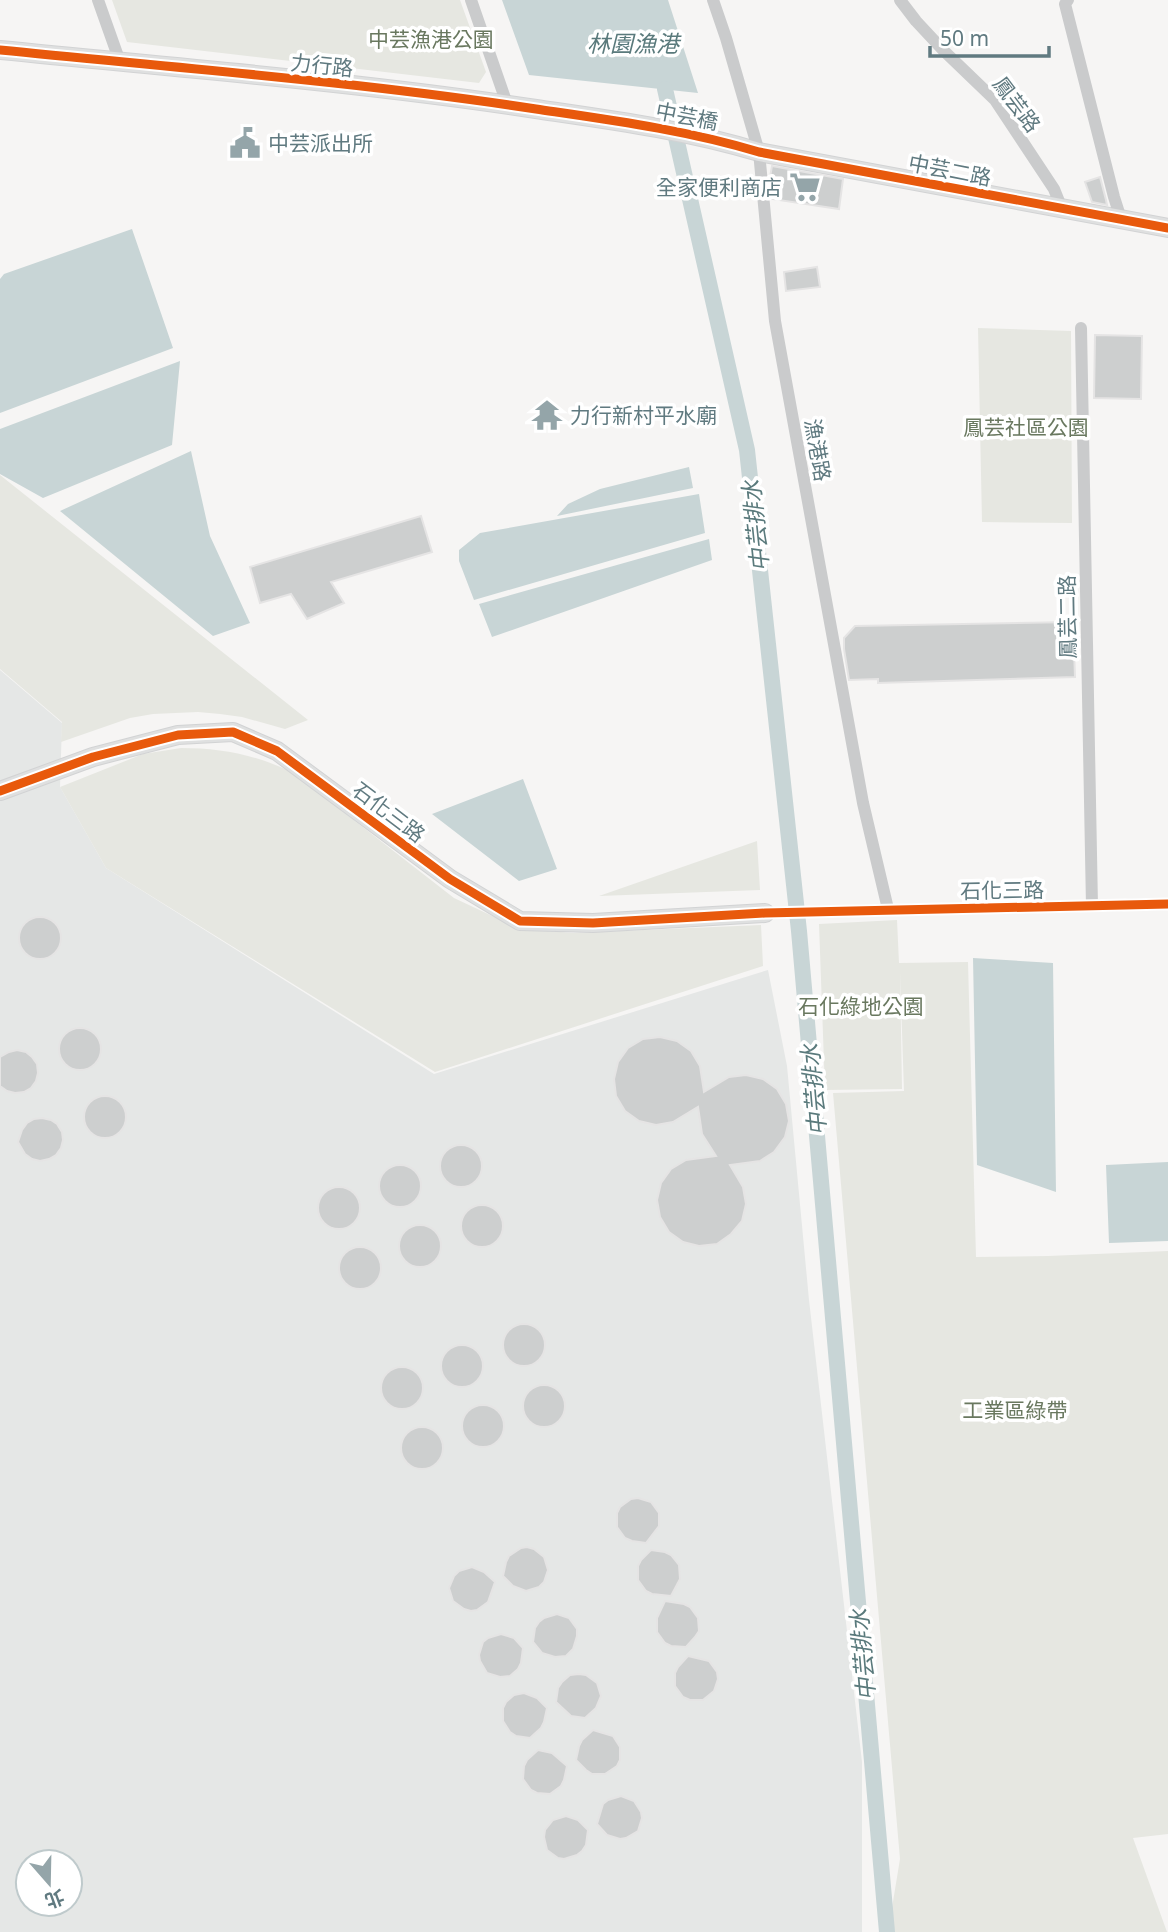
<svg xmlns="http://www.w3.org/2000/svg" width="1168" height="1932" viewBox="0 0 1168 1932" font-family="'Noto Sans','Noto Sans TC',sans-serif">
<rect width="100%" height="100%" fill="#f6f5f4"/>
<path fill="#e5e7e6" fill-rule="evenodd" d="M 0,670 L 62,723 L 60,787 L 106,868 L 434,1074 L 768,970 L 787,1066 L 809,1300 L 862,1762 L 862,1932 L 0,1932 ZM 28,1862 L 70,1862 L 70,1904 L 28,1904 Z"/>
<path fill="#e6e7e1" d="M 112,0 L 460,0 L 486,72 L 479,83 L 127,42 Z
M 978,328 L 1071,331 L 1072,523 L 982,522 Z
M 0,475 L 308,720 L 285,729 L 242,717 L 220,714 L 198,712 L 153,714 L 130,718 L 61,742 L 62,722 L 0,669 Z
M 181,748 C 221,748 256,755 292,772 L 454,898 L 503,921 L 549,931 L 573,933 L 761,925 L 763,966 L 435,1072 L 106,868 L 60,787 L 143,754 Z
M 757,841 L 760,890 L 599,896 Z
M 897,920 L 899,963 L 968,962 L 976,1257 L 1048,1256 L 1168,1251 L 1168,1834 L 1133,1838 L 1167,1932 L 888,1932 L 900,1859 L 833,1093 L 904,1091 L 900,972 L 902,1089 L 825,1090 L 819,924 Z"/>
<path fill="#c8d5d6" d="M 502,0 L 668,0 L 698,93 L 529,75 Z
M 132,229 L 173,348 L 0,413 L 0,279 L 4,274 Z
M 180,361 L 172,445 L 43,498 L 0,474 L 0,429 Z
M 191,451 L 210,536 L 250,623 L 213,636 L 60,511 Z
M 689,467 L 693,488 L 557,516 L 568,504 L 600,489 Z
M 699,494 L 705,533 L 474,600 L 459,561 L 459,550 L 480,533 Z
M 709,539 L 712,560 L 492,637 L 479,604 Z
M 523,779 L 557,869 L 519,881 L 432,814 Z
M 973,958 L 1053,963 L 1056,1192 L 977,1165 Z
M 1168,1162 L 1168,1241 L 1109,1243 L 1106,1165 Z"/>
<g fill="none" stroke-linecap="round" stroke-linejoin="round">
<path stroke="#c8d5d6" stroke-width="16" d="M 665,89 L 747,450 L 799,931 L 887,1932"/>
</g>
<path fill="#cdcfcf" stroke="#e5e4e4" stroke-width="2" d="M 772,166 L 843,179 L 839,209 L 772,199 L 770,177 Z
M 1100,177 L 1106,200 L 1107,205 L 1092,202 L 1085,182 Z
M 817,267 L 820,287 L 786,291 L 784,272 Z
M 1095,335 L 1142,336 L 1141,399 L 1094,398 Z
M 421,516 L 432,552 L 331,582 L 344,603 L 307,619 L 291,594 L 260,603 L 250,567 Z
M 1073,622 L 1075,677 L 878,683 L 878,679 L 849,680 L 844,649 L 844,638 L 855,626 Z
M19 938a21 21 0 1 1 42 0a21 21 0 1 1-42 0Z
M59 1049a21 21 0 1 1 42 0a21 21 0 1 1-42 0Z
M 660,1037 L 677,1041 L 691,1051 L 700,1066 L 704,1092 L 729,1077 L 746,1075 L 763,1079 L 777,1089 L 786,1104 L 789,1121 L 785,1137 L 774,1152 L 760,1161 L 730,1165 L 743,1187 L 746,1204 L 742,1221 L 731,1234 L 717,1244 L 699,1246 L 683,1242 L 669,1232 L 660,1217 L 657,1200 L 661,1183 L 671,1169 L 686,1160 L 716,1156 L 702,1134 L 698,1107 L 673,1122 L 656,1125 L 639,1121 L 625,1111 L 616,1096 L 614,1079 L 618,1062 L 628,1048 L 643,1039 Z
M 17,1050 L 26,1052 L 32,1057 L 37,1064 L 38,1073 L 36,1081 L 31,1088 L 24,1092 L 15,1093 L 7,1091 L 0,1086 L 0,1057 L 9,1052 Z
M84 1117a21 21 0 1 1 42 0a21 21 0 1 1-42 0Z
M 42,1118 L 51,1120 L 57,1124 L 62,1132 L 63,1140 L 61,1148 L 56,1155 L 49,1159 L 40,1161 L 32,1159 L 25,1154 L 18,1142 L 22,1130 L 27,1123 L 34,1119 Z
M440 1166a21 21 0 1 1 42 0a21 21 0 1 1-42 0Z
M379 1186a21 21 0 1 1 42 0a21 21 0 1 1-42 0Z
M318 1208a21 21 0 1 1 42 0a21 21 0 1 1-42 0Z
M461 1226a21 21 0 1 1 42 0a21 21 0 1 1-42 0Z
M399 1246a21 21 0 1 1 42 0a21 21 0 1 1-42 0Z
M339 1268a21 21 0 1 1 42 0a21 21 0 1 1-42 0Z
M503 1345a21 21 0 1 1 42 0a21 21 0 1 1-42 0Z
M441 1366a21 21 0 1 1 42 0a21 21 0 1 1-42 0Z
M381 1388a21 21 0 1 1 42 0a21 21 0 1 1-42 0Z
M523 1406a21 21 0 1 1 42 0a21 21 0 1 1-42 0Z
M462 1426a21 21 0 1 1 42 0a21 21 0 1 1-42 0Z
M401 1448a21 21 0 1 1 42 0a21 21 0 1 1-42 0Z
M 638,1498 L 651,1502 L 659,1513 L 659,1526 L 646,1543 L 632,1541 L 625,1538 L 617,1527 L 617,1513 L 620,1507 L 631,1499 Z
M 527,1547 L 534,1549 L 544,1557 L 548,1570 L 544,1582 L 539,1587 L 526,1591 L 513,1586 L 503,1576 L 506,1562 L 509,1556 L 521,1548 Z
M 651,1550 L 665,1552 L 671,1555 L 679,1565 L 680,1579 L 671,1596 L 652,1594 L 646,1591 L 638,1580 L 638,1566 L 641,1560 Z
M 472,1567 L 484,1572 L 495,1582 L 488,1602 L 477,1610 L 471,1611 L 464,1609 L 453,1601 L 449,1588 L 454,1576 L 459,1571 Z
M 665,1601 L 684,1604 L 690,1607 L 698,1618 L 699,1631 L 695,1637 L 686,1647 L 671,1646 L 665,1643 L 657,1632 L 657,1618 Z
M 557,1614 L 569,1618 L 577,1629 L 577,1636 L 573,1649 L 566,1656 L 555,1657 L 542,1653 L 533,1642 L 535,1628 L 539,1622 L 544,1618 Z
M 501,1634 L 514,1638 L 523,1648 L 521,1663 L 518,1669 L 510,1676 L 500,1677 L 487,1673 L 480,1661 L 479,1655 L 483,1642 L 488,1638 Z
M 688,1656 L 709,1661 L 717,1672 L 718,1679 L 714,1691 L 703,1700 L 690,1700 L 683,1697 L 675,1686 L 675,1673 L 678,1667 Z
M 579,1674 L 586,1675 L 597,1683 L 601,1696 L 596,1708 L 585,1718 L 571,1716 L 556,1702 L 558,1688 L 562,1682 L 570,1675 Z
M 524,1693 L 537,1698 L 547,1708 L 544,1722 L 541,1728 L 530,1738 L 516,1736 L 510,1732 L 503,1721 L 503,1708 L 506,1702 L 514,1695 Z
M 593,1730 L 613,1736 L 620,1747 L 620,1760 L 617,1766 L 605,1774 L 592,1774 L 586,1770 L 576,1760 L 579,1746 L 582,1740 Z
M 538,1750 L 552,1753 L 567,1766 L 564,1780 L 561,1786 L 550,1794 L 537,1793 L 531,1790 L 523,1779 L 524,1766 L 527,1760 Z
M 621,1796 L 634,1801 L 641,1812 L 642,1818 L 638,1831 L 626,1838 L 620,1839 L 607,1835 L 597,1824 L 603,1804 L 608,1800 Z
M 566,1816 L 578,1820 L 588,1830 L 586,1845 L 582,1851 L 577,1855 L 564,1859 L 558,1858 L 547,1850 L 544,1837 L 545,1830 L 553,1820 Z"/>
<g fill="none" stroke-linecap="round" stroke-linejoin="round">
<defs>
<path id="secondary" d="M 0,50 C 179,68 359,82 536,109 C 611,120 687,130 759,152 L 1168,228
M 0,791 L 93,757 L 178,735 L 233,732 L 277,751 L 450,879 L 520,921 L 593,923 L 765,913"/>
</defs>
<use href="#secondary" stroke="#d2d3d4" stroke-width="20"/>
<path stroke="#cacbcc" stroke-width="12" d="M 98,0 L 120,62
M 471,0 L 507,104
M 713,0 L 726,38 L 759,152 L 775,321 L 863,803 L 888,909
M 900,0 L 916,21 L 943,50 L 995,100 L 1054,189 L 1062,209
M 1068,0 L 1065,4 L 1114,197 L 1121,219
M 1081,328 L 1092,906
M 765,913 L 1168,904"/>
<use href="#secondary" stroke="#dfe0e0" stroke-width="18"/>
<defs>
<path id="cycleway" d="M 0,50 C 179,68 359,82 536,109 C 611,120 687,130 759,152 L 1168,228
M 0,791 L 93,757 L 178,735 L 233,732 L 277,751 L 450,879 L 520,921 L 593,923 L 765,913 L 1168,904"/>
</defs>
<use href="#cycleway" stroke="#fff" stroke-width="13"/>
<use href="#cycleway" stroke="#e8590c" stroke-width="9"/>
</g>
<defs>
<symbol id="civic-bare" viewBox="-9 -9 18 18"><path d="M-.6-6.5H3V-4.5H.6V-3L4-1V1h2V6H-6V1h2V-1L-.6-3ZM-1.2 2.5V6h2.4V2.5Z" fill="#94a5a9" stroke="#fff" stroke-width="2.5" paint-order="stroke"/></symbol>
<symbol id="supermarket-bare" viewBox="-9 -9 18 18"><path d="M-6-5.5h2.5l.6 2H6L4.5 2H-2.5L-4.4-4H-6ZM-1.5 3.2a1.3 1.3 0 1 0 .1 0ZM3 3.2a1.3 1.3 0 1 0 .1 0Z" fill="#94a5a9" stroke="#fff" stroke-width="2.5" paint-order="stroke"/></symbol>
<symbol id="temple-bare" viewBox="-9 -9 18 18"><path d="M0-6L5-2H3V0L6.5 2.5H4V6H1.5V3h-3V6H-4V2.5H-6.5L-3 0V-2H-5Z" fill="#94a5a9" stroke="#fff" stroke-width="2.5" paint-order="stroke"/></symbol>
</defs>
<g fill-rule="evenodd">
<use href="#civic-bare" x="223" y="121" width="44" height="44"/>
<use href="#supermarket-bare" x="783" y="165" width="44" height="44"/>
<use href="#temple-bare" x="525" y="393" width="44" height="44"/>
</g>
<g text-anchor="middle" dominant-baseline="central" stroke-width="7" stroke-linejoin="round" paint-order="stroke">
<g font-size="21" fill="#69785f" stroke="#fff">
<text x="431" y="39">中芸漁港公園</text>
<text x="1026" y="427">鳳芸社區公園</text>
<text x="861" y="1006">石化綠地公園</text>
<text x="1015" y="1410">工業區綠帶</text>
</g>
<g font-size="21" fill="#607a80" stroke="#fff">
<text transform="translate(322 65) rotate(6)">力行路</text>
<text transform="translate(1017 104) rotate(53)">鳳芸路</text>
<text transform="translate(687 116) rotate(11)">中芸橋</text>
<text transform="translate(950 170) rotate(11)">中芸二路</text>
<text transform="translate(818 450) rotate(80)">漁港路</text>
<text transform="translate(1067 617) rotate(-91)">鳳芸二路</text>
<text transform="translate(389 812) rotate(37)">石化三路</text>
<text transform="translate(1002 890) rotate(-1)">石化三路</text>
</g>
<g font-size="21" fill="#607a80" stroke="#fff" text-anchor="start">
<text x="268" y="143">中芸派出所</text>
<text x="782" y="187" text-anchor="end">全家便利商店</text>
<text x="570" y="415">力行新村平水廟</text>
</g>
<g font-size="23" font-style="italic" fill="#5a7a7c" stroke="#fff">
<text x="633" y="43">林園漁港</text>
<text transform="translate(755 526) rotate(-96)">中芸排水</text>
<text transform="translate(813 1090) rotate(-95)">中芸排水</text>
<text transform="translate(862 1655) rotate(-95)">中芸排水</text>
</g>
</g>
<g transform="translate(49 1883) rotate(160)"><circle r="33" fill="#ffffff" stroke="#bfcacc" stroke-width="2"/>
<path d="M0-5L12 26L0 18L-12 26Z" fill="#94a5a9"/>
<text y="-10" font-size="19" font-weight="bold" text-anchor="middle" fill="#607a80">北</text>
</g>
<path d="M930 46v10h119v-10" fill="none" stroke="#607a80" stroke-width="3.5"/>
<text x="940" y="46" font-size="21" fill="#607a80" stroke="#ffffff" stroke-width="5" paint-order="stroke">50 m</text>
</svg>
